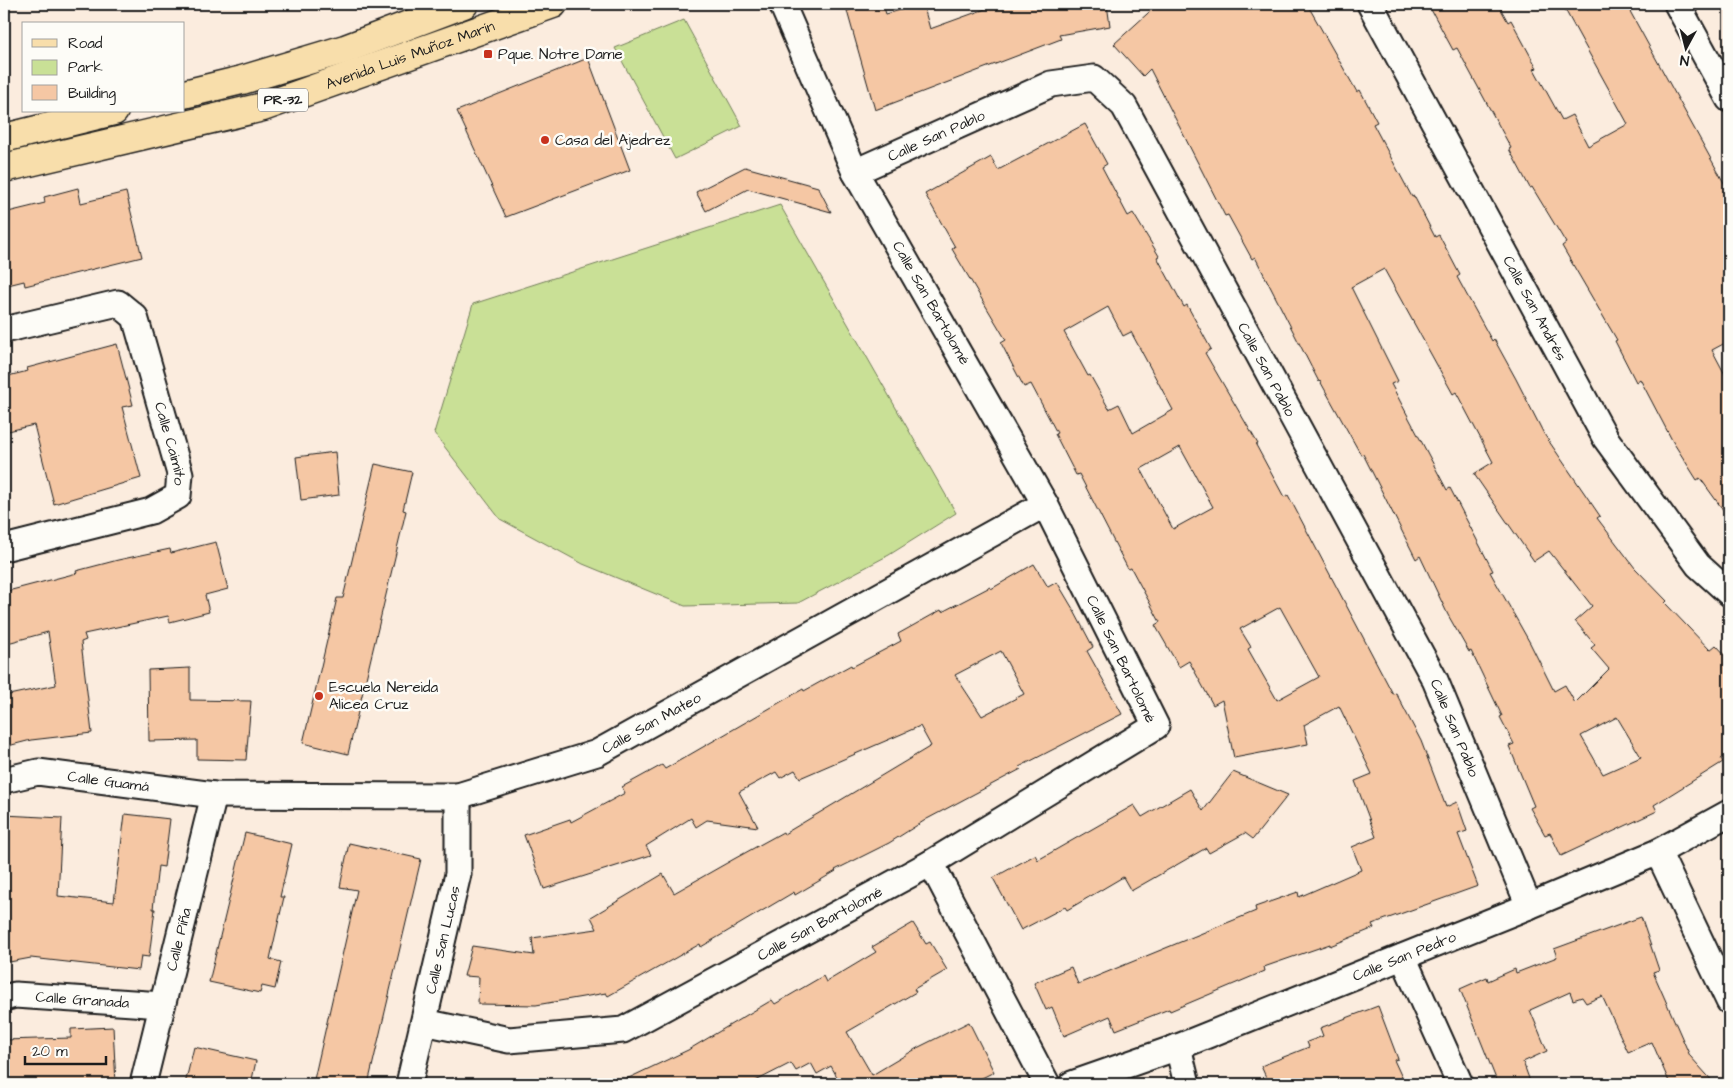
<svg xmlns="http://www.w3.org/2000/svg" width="1733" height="1088" viewBox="0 0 1733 1088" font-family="'Architects Daughter',sans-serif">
<rect width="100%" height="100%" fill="#fbecde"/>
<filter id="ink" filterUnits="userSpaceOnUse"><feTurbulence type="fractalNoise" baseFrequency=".02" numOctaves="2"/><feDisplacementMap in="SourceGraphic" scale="10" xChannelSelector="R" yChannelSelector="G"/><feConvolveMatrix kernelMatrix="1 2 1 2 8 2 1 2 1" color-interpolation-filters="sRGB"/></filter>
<g filter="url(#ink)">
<path fill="#c9e096" stroke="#727e59" d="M 684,20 L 742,126 L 675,159 L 615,48 Z
M 780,205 L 956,513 L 889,555 L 798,603 L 685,606 L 583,564 L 500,519 L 434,433 L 473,304 Z"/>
<path fill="#f5c7a4" stroke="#1c1c1c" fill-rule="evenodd" d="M 867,4 L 883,4 L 886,14 L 923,4 L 930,29 L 999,4 L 1107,4 L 1110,26 L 1059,35 L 1061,39 L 875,110 L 847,11 Z
M 1158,4 L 1307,4 L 1357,92 L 1360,90 L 1377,122 L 1373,124 L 1412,197 L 1414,196 L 1435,237 L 1439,235 L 1460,275 L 1457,277 L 1492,341 L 1494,339 L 1516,379 L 1544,434 L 1600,516 L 1597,518 L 1635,568 L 1667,601 L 1665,603 L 1710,650 L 1716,645 L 1729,659 L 1729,754 L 1721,759 L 1723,762 L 1654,805 L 1657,811 L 1561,856 L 1550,833 L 1545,835 L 1530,808 L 1534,806 L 1509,746 L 1514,744 L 1500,717 L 1502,716 L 1471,651 L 1469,652 L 1448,615 L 1420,556 L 1416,559 L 1363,454 L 1361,455 L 1320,381 L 1319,382 L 1255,257 L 1252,259 L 1228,215 L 1225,216 L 1150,69 L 1143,76 L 1114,44 ZM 1384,269 L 1453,394 L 1456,392 L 1493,462 L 1474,474 L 1534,561 L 1549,551 L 1592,606 L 1575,621 L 1595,645 L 1591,648 L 1609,669 L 1575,703 L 1565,685 L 1554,691 L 1530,643 L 1490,572 L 1493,571 L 1450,488 L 1447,490 L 1391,384 L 1398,381 L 1351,287 ZM 1617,717 L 1641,757 L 1603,774 L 1581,736 Z
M 1428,4 L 1498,4 L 1508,22 L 1511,20 L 1537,68 L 1534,69 L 1562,120 L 1572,115 L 1588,146 L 1628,124 L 1562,4 L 1626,4 L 1729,192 L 1729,341 L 1712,350 L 1729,382 L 1729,518 L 1700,478 L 1697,480 L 1673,442 L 1640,379 L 1636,382 L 1615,341 L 1617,340 L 1562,246 L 1566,243 L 1532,187 L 1530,188 L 1509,149 L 1511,148 L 1457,48 L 1453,50 Z
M 588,58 L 630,170 L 506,217 L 457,111 Z
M 1085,124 L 1107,164 L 1102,167 L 1128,216 L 1133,213 L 1159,256 L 1157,257 L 1184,307 L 1187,305 L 1211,349 L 1205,353 L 1258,444 L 1256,445 L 1284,497 L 1288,495 L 1393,694 L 1396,693 L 1421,741 L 1446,807 L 1457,802 L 1467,831 L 1458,834 L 1478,886 L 1372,924 L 1374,928 L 1330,946 L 1330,944 L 1264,967 L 1265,971 L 1170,1011 L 1169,1009 L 1116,1030 L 1110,1016 L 1064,1036 L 1052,1007 L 1046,1010 L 1034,983 L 1071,967 L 1078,984 L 1256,911 L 1255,907 L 1298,892 L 1299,897 L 1361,870 L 1352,847 L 1376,837 L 1355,781 L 1372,774 L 1339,706 L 1304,725 L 1308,744 L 1234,758 L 1222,700 L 1213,705 L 1189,661 L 1179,667 L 1155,625 L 1160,622 L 1131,568 L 1128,569 L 1079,474 L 1076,475 L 1055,434 L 1057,433 L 1031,384 L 1024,387 L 1016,372 L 1001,343 L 1006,340 L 952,249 L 955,247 L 925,194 L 991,157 L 998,170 ZM 1108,307 L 1123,336 L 1131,332 L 1173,410 L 1133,433 L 1119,404 L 1109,409 L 1090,375 L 1088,376 L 1064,332 ZM 1180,447 L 1213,507 L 1173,529 L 1141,469 ZM 1280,607 L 1319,677 L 1277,700 L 1248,649 L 1251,647 L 1240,629 Z
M 745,167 L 818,187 L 831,212 L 748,189 L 706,211 L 696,192 Z
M 78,188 L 81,203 L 126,192 L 142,257 L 25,286 L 24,281 L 4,286 L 4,213 L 45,203 L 44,197 Z
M 117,344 L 133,405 L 122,407 L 141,478 L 54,504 L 34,425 L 4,432 L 4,377 L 28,371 L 27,368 Z
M 335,452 L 339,495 L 301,500 L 296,457 Z
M 375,464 L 412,472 L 403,510 L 406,511 L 348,754 L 303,743 L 337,598 L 343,598 Z
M 216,542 L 228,589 L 205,595 L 209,612 L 170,622 L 168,616 L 84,634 L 86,640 L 81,642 L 92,733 L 31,740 L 4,747 L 4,696 L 56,685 L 48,632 L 4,644 L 4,592 L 77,573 L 76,571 L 118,560 L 170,549 L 171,553 Z
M 1034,564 L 1048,587 L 1057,582 L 1073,609 L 1093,647 L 1087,651 L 1122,714 L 1019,767 L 1021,769 L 927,819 L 889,843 L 835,870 L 836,871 L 795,895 L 794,892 L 701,947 L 700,944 L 608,996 L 606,993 L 536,1005 L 478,1004 L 479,977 L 464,976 L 472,946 L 534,955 L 532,938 L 597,929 L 591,917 L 663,874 L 674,893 L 734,859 L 783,832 L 784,834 L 931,746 L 920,726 L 800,778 L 795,770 L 780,778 L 776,772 L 739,792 L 758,827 L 707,820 L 696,827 L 691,818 L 646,846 L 651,855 L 544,889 L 524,835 L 570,819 L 571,822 L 625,793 L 622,787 L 662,765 L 665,769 L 803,689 L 804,691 L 851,665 L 852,667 L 901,641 L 898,634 L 941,610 L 942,612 L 990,587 L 991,589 ZM 1001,651 L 1024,694 L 982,716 L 955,675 Z
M 190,668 L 190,700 L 251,701 L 246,760 L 197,759 L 197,740 L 149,741 L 148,670 Z
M 1233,772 L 1288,795 L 1253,839 L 1245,833 L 1209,853 L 1206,848 L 1131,891 L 1123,877 L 1067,910 L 1065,907 L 1021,930 L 993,878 L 1035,855 L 1038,860 L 1134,805 L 1142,817 L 1190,789 L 1203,811 Z
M 125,814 L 170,819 L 164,867 L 158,866 L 153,909 L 155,909 L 149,957 L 141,956 L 139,970 L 31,958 L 4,963 L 4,815 L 62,818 L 58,896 L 114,902 Z
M 245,833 L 292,844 L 280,897 L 284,897 L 270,959 L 281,962 L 275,989 L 262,986 L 260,993 L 209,982 Z
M 349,843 L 421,859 L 368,1084 L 313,1084 L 357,890 L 340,887 Z
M 1641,917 L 1659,970 L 1653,972 L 1690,1056 L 1715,1084 L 1670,1084 L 1652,1042 L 1628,1052 L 1602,996 L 1586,1003 L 1582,997 L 1573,1000 L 1570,992 L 1530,1010 L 1547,1051 L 1523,1062 L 1531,1084 L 1498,1084 L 1460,989 L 1487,977 L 1488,981 L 1515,969 L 1516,973 L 1557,957 L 1554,949 Z
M 913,923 L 926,944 L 930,942 L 947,970 L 914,989 L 916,992 L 847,1032 L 872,1075 L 919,1047 L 969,1022 L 994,1072 L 970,1084 L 841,1084 L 831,1066 L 817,1074 L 811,1063 L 796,1071 L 791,1063 L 750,1084 L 616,1084 L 688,1050 L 772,1000 L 775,1004 L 823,976 L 826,982 L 876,952 L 872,947 Z
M 1378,1006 L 1398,1059 L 1394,1060 L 1405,1084 L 1269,1084 L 1261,1066 L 1309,1047 L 1307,1042 L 1323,1036 L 1320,1028 Z
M 113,1027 L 116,1084 L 4,1084 L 4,1040 L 71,1038 L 71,1029 Z
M 194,1047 L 256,1061 L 251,1084 L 185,1084 Z"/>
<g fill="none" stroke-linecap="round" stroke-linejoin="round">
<defs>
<g id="minor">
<path id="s1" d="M 1370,4 L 1606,439 L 1698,565 L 1729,593"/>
<path d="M 1677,4 L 1729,99"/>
<path id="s2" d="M 855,172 L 1051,84 L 1094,78 L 1124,106 L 1435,680 L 1529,906"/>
<path id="s3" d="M 4,330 L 118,303 L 135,317 L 180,474 L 178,496 L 151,511 L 4,548"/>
<path id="s4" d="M 4,780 L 38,772 L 214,795 L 458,796 L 597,753 L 1045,504"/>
<path d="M 1658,852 L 1729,1001"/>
<path d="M 931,863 L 1047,1084"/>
<path d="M 1403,957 L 1460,1084"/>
<path id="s5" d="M 4,998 L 15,995 L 162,1005"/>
<path id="s6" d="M 424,1022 L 509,1040 L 623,1030 L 931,863 L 1156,726 L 1045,504 L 855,172 L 782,4"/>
<path d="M 1178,1047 L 1187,1084"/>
<path id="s7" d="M 143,1084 L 214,795"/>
<path id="s8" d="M 409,1084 L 458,874 L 458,796"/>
<path id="s9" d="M 1072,1084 L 1178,1047 L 1529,906 L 1658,852 L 1729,813"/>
</g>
<g id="primary">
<path d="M 184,94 L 242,80 L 345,49 L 464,4"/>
<path d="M 4,138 L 114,111"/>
<path id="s10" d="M 4,168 L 263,107 L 553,4"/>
</g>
</defs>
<use href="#minor" stroke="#1c1c1c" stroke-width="29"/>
<use href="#primary" stroke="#1c1c1c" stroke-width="31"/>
<use href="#minor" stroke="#fdfcf7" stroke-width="25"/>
<use href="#primary" stroke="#f8deab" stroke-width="28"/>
</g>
</g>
<g fill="#c8321e" stroke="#fdfcf7" stroke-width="2">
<rect x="483" y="49" width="10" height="10" rx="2.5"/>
<circle cx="545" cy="140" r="5"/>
<circle cx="319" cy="696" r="5"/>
</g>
<g text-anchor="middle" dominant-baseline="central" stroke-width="5" stroke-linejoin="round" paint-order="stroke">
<rect fill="#fdfcf7" stroke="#605f5e" stroke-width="1" x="258" y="88.5" width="50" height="23" rx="4"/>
<g font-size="14" font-weight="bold" fill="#1c1c1c">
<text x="283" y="100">PR-32</text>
</g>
<g font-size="15" fill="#1c1c1c" stroke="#fdfcf7" text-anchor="start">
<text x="498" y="54">Pque. Notre Dame</text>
<text x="555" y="140">Casa del Ajedrez</text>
<text x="329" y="687">Escuela Nereida<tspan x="329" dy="17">Alicea Cruz</tspan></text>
</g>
<g font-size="15" fill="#1c1c1c" stroke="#fdfcf7">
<text stroke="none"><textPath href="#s10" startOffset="422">Avenida Luis Muñoz Marín</textPath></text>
<text stroke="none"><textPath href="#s2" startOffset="89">Calle San Pablo</textPath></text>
<text transform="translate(931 303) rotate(60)">Calle San Bartolomé</text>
<text stroke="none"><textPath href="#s1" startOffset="346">Calle San Andrés</textPath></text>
<text stroke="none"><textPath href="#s2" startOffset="599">Calle San Pablo</textPath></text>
<text stroke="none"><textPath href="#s3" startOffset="271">Calle Caimito</textPath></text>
<text transform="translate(1121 659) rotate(64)">Calle San Bartolomé</text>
<text stroke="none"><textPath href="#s4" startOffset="664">Calle San Mateo</textPath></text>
<text stroke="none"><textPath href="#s2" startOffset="1004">Calle San Pablo</textPath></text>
<text stroke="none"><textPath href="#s4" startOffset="106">Calle Guamá</textPath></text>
<text stroke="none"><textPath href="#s6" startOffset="425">Calle San Bartolomé</textPath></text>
<text stroke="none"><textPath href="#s7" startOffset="149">Calle Piña</textPath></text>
<text stroke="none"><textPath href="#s8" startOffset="148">Calle San Lucas</textPath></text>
<text stroke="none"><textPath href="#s9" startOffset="356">Calle San Pedro</textPath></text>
<text stroke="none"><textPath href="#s5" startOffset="79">Calle Granada</textPath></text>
</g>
</g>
<rect width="1733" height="1088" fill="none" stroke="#fdfcf7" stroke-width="20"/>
<rect x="10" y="10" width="1713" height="1068" fill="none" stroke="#1c1c1c" stroke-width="2" filter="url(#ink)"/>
<rect x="22" y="22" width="162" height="90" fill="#fdfcf7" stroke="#a3a29f"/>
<rect x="32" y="39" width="25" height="8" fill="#f8deab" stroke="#a3a29f"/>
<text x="68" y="48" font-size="15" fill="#1c1c1c">Road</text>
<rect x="32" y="60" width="25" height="15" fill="#c9e096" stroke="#a3a29f"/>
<text x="68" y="72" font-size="15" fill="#1c1c1c">Park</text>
<rect x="32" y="85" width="25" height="15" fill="#f5c7a4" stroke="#a3a29f"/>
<text x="68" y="98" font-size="15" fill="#1c1c1c">Building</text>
<g transform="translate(1686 48) rotate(187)" stroke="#fdfcf7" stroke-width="4" paint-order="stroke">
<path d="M0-4L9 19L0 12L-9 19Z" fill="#1c1c1c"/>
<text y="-8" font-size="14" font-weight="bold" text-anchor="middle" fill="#1c1c1c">N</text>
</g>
<path d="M25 1056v8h81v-8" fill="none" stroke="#1c1c1c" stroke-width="2.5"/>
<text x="32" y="1056" font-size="15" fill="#1c1c1c" stroke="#fdfcf7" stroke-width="4" paint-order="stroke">20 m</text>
</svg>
